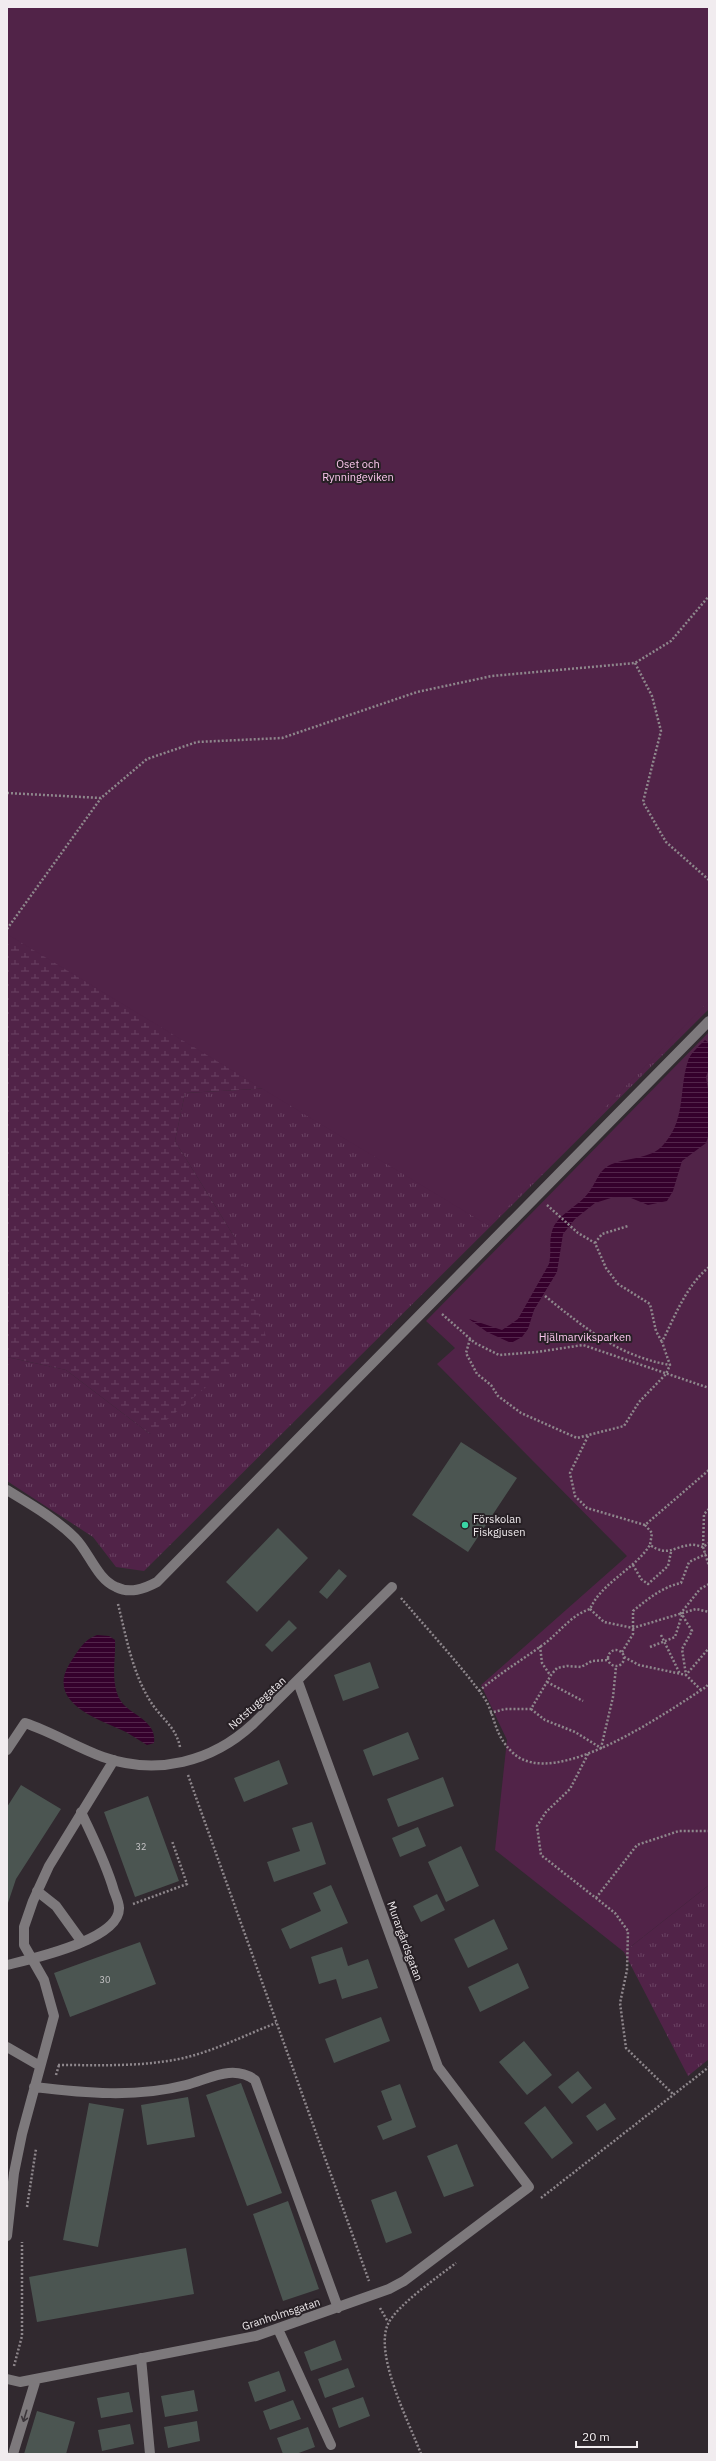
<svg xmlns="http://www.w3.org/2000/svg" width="716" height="2461" viewBox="0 0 716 2461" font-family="'IBM Plex Sans',sans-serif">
<defs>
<pattern id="grass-tufts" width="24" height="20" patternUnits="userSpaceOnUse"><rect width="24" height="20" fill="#512348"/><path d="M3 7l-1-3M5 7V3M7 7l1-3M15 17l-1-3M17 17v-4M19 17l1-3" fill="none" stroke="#6a4363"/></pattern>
<pattern id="wetland-marsh" width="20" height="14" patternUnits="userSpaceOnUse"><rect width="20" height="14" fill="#512348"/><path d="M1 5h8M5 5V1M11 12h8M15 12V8" fill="none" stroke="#6a4363"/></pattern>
<pattern id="water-rules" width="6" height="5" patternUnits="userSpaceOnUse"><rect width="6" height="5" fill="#35002c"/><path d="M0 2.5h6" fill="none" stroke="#53254b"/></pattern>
</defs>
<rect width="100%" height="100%" fill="#31292f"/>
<path fill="url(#grass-tufts)" d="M 7,432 L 709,910 L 709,1009 L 144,1571 L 116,1567 L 93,1537 L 7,1481 L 7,1357 L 66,1370 L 150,1434 L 235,1238 L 175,1141 L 185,1093 L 307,1086 L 7,951 Z
M 709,1885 L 709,2059 L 688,2076 L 624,1952 Z"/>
<path fill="url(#wetland-marsh)" d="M 88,867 L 307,1086 L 185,1093 L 175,1141 L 235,1238 L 266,1337 L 150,1434 L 66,1370 L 7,1357 L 7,951 Z"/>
<path fill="#512348" d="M 7,7 L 709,7 L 709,1001 L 489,1226 L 7,934 Z
M 709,1032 L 709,1885 L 624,1952 L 495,1850 L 507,1740 L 481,1685 L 627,1556 L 437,1364 L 455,1348 L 426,1321 Z"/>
<path fill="url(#water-rules)" d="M 705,1040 L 709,1043 L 709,1068 L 706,1077 L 709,1095 L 709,1134 L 706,1143 L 682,1161 L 673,1191 L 667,1201 L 648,1205 L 631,1198 L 614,1197 L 595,1203 L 575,1219 L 563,1234 L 557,1272 L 534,1310 L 528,1329 L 522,1337 L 511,1343 L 487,1332 L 469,1319 L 502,1330 L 518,1319 L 549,1264 C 552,1251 548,1241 553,1228 C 560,1213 579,1206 589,1192 C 596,1183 598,1172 608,1166 C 626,1156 650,1161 664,1144 C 687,1118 678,1088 689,1058 C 692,1052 700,1045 705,1040 Z
M 97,1635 L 109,1636 L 115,1640 C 116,1660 109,1687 123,1704 C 134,1716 157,1722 154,1743 L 147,1745 C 140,1741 133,1736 126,1732 C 99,1719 45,1703 70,1663 C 78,1651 83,1640 97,1635 Z"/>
<path fill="#4b5551" d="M 461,1442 L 517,1478 L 468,1552 L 412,1515 Z
M 278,1528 L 308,1558 L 257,1612 L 226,1582 Z
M 339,1569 L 347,1576 L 327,1599 L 319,1592 Z
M 289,1620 L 297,1628 L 272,1652 L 265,1645 Z
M 370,1662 L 379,1688 L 343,1701 L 334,1675 Z
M 408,1732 L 419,1759 L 373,1776 L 363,1750 Z
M 279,1760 L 288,1784 L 244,1802 L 234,1778 Z
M 443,1777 L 454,1806 L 398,1827 L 387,1799 Z
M 21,1785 L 61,1809 L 16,1879 L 7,1906 L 7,1807 Z
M 148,1796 L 179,1881 L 135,1897 L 104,1812 Z
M 312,1822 L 326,1864 L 274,1882 L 267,1862 L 300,1851 L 292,1828 Z
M 418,1827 L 426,1846 L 400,1857 L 392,1838 Z
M 461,1846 L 479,1886 L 446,1902 L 428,1862 Z
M 331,1885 L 348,1923 L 290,1949 L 281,1929 L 321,1911 L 313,1893 Z
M 437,1894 L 445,1910 L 421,1922 L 413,1906 Z
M 494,1919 L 508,1949 L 468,1968 L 454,1939 Z
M 140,1942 L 156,1984 L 70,2017 L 54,1973 Z
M 342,1947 L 348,1966 L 368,1959 L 378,1988 L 342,1999 L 336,1979 L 319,1984 L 311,1957 Z
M 518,1963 L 529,1988 L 480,2012 L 468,1987 Z
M 381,2017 L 390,2041 L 334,2063 L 325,2039 Z
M 524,2041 L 552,2075 L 527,2095 L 499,2062 Z
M 578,2071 L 592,2088 L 572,2104 L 558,2087 Z
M 241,2083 L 282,2193 L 247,2206 L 206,2095 Z
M 400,2084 L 416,2127 L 383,2140 L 377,2126 L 392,2120 L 381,2091 Z
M 188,2097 L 195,2137 L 147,2145 L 141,2105 Z
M 89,2103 L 124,2109 L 98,2247 L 63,2240 Z
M 605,2103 L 616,2119 L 597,2131 L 586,2116 Z
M 545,2106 L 573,2143 L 552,2159 L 524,2123 Z
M 457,2144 L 474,2186 L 444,2197 L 427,2156 Z
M 396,2191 L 412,2233 L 386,2243 L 371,2200 Z
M 288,2201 L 319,2289 L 283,2301 L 253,2214 Z
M 186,2248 L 194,2294 L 37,2322 L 29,2277 Z
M 335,2340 L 342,2360 L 311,2371 L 304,2352 Z
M 348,2368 L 355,2387 L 325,2398 L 318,2379 Z
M 279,2371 L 286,2391 L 255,2402 L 248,2382 Z
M 194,2390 L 198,2411 L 165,2417 L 161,2396 Z
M 129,2392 L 133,2412 L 101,2418 L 97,2398 Z
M 363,2397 L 370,2416 L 339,2428 L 332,2408 Z
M 293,2400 L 301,2419 L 270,2430 L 263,2411 Z
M 37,2411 L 75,2422 L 66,2454 L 24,2454 Z
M 197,2421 L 200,2441 L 168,2448 L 164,2427 Z
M 130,2424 L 134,2444 L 102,2451 L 98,2430 Z
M 308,2427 L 315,2447 L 296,2454 L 283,2454 L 277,2438 Z"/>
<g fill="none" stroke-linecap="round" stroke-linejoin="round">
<path stroke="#8e878c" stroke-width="2.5" stroke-dasharray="2 2" stroke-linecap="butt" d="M 635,663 L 652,696 L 661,731 L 643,802 L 666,842 L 709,880
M 7,793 L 101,798 L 147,759 L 197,742 L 282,738 L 417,692 L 492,676 L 635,663 L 671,641 L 709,596
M 7,929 L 101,798
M 547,1205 L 578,1233 L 595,1243 L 606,1268 L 618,1284 L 650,1304 L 656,1331 L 662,1342
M 595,1243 L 602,1234 L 628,1226
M 545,1296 C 585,1328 618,1356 670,1365
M 442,1314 L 475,1343 L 499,1355 L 537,1352 L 583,1345 L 709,1388
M 470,1339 L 466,1353 L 477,1374 L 491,1385 L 498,1396 L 521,1413 L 577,1438 L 624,1426 L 639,1402 L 666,1374 L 670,1365 L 662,1342 C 675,1316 686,1286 709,1267
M 588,1436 L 570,1473 L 575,1496 L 587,1508 L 645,1525 L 709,1470
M 709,1509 L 704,1514 L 703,1547 L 709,1566
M 645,1525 L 652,1533 L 650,1545 C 668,1557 673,1547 690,1545 C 694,1544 699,1546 703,1547 L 709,1543
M 633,1565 L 641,1579 L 648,1584 L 668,1566 L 671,1552
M 401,1598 C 428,1630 458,1662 483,1696 C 496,1714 492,1733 513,1753 C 555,1792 668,1711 706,1687 L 709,1683
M 118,1604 C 126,1636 132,1671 149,1699 C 159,1717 176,1726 180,1747
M 590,1609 L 604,1622 L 633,1628 L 696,1609 L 709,1612
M 661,1635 L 680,1674
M 540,1646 L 542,1663 L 550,1675
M 650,1647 L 675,1637 L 682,1615
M608 1658a8 8 0 1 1 16 0a8 8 0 1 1-16 0Z
M 622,1652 L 633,1634 L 633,1611 C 648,1599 662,1587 681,1583 L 689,1562 L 706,1554
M 624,1657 L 639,1665 L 686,1675 L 709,1648
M 547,1682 L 583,1701
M 701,1690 L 686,1675 L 682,1649 L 692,1631 L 681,1613 L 700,1589 L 709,1584
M 479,1691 C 500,1673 522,1660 544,1644 C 560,1632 571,1615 590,1609 C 602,1582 634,1570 650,1545
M 531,1709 L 545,1720 L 575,1732 L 601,1748 L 613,1697 L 616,1667
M 490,1713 L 505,1709 L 531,1709 L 551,1675 L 557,1668 L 567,1666 L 581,1667 L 592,1661 L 608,1660
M 588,1754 L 570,1789 L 546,1812 L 537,1826 L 541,1855 L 615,1913 L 628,1931 L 627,1970 L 620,2003 L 626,2048 L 674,2095
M 188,1775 L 369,2281
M 596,1898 L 637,1845 L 679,1831 L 709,1831
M 133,1904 L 187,1884 L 172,1841
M 58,2065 C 99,2065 139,2067 179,2059 C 213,2052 245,2035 276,2023
M 56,2075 L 59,2065
M 541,2198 L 709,2067
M 27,2207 L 36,2149
M 380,2308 L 388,2322
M 14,2366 L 22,2336 L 22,2242
M 421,2454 C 409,2422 374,2355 388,2324 C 397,2305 439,2276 456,2263"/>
<path stroke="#7d797c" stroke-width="10" d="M 7,1490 C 30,1504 55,1518 75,1538 C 89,1552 97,1579 116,1587 C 130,1594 144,1589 157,1582 L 709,1021
M 7,1750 L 25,1723 C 52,1732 76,1747 103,1757 C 157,1776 212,1762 253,1724 L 392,1587
M 37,1891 L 56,1906 L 82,1942
M 7,1965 C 31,1959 120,1940 119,1908 C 119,1903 116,1896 114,1891 C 106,1863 93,1838 81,1812
M 7,2047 L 40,2066
M 34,2087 C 84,2093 136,2098 186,2085 C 209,2079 233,2064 255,2080 L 338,2308
M 7,2236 L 14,2173 L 22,2134 L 54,2016 L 44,1980 L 24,1945 L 24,1927 L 33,1901 L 49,1866 L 114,1760
M 278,2329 L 331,2445
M 141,2358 L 150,2454
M 7,2379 L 20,2382 L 256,2336 L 389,2289 L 404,2281 L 529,2187 L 438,2067 L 298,1682
M 13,2454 L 36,2379"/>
</g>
<defs><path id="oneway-shaft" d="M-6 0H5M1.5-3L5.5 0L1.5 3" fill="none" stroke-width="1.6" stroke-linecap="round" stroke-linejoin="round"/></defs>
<use stroke="#3c363b" href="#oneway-shaft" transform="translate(25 2416) rotate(107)"/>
<circle fill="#3ad4a4" stroke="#272025" stroke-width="1.5" cx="465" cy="1525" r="4"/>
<g text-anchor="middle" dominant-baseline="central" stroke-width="4" stroke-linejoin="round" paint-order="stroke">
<g font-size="9" fill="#c8c6c8">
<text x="141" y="1846">32</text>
<text x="105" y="1979">30</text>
</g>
<g font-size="11" fill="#fbc7ed" stroke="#272025">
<text x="358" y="464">Oset och<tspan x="358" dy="13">Rynningeviken</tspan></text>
<text x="585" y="1337">Hjälmarviksparken</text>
</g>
<g font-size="11" fill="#f1ecef" stroke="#272025" text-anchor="start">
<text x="473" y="1519">Förskolan<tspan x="473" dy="13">Fiskgjusen</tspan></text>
</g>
<g font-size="11" fill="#f1ecef" stroke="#272025">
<text transform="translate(257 1703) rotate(-42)">Notstugegatan</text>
<text transform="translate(405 1941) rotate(70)">Murargårdsgatan</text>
<text transform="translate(281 2314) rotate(-18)">Granholmsgatan</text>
</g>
</g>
<rect width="716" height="2461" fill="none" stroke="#f1ecef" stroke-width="16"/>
<path d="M576 2441v6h61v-6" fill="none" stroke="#f1ecef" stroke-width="2"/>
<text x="582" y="2441" font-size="12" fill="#f1ecef" stroke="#272025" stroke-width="3" paint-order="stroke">20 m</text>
</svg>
